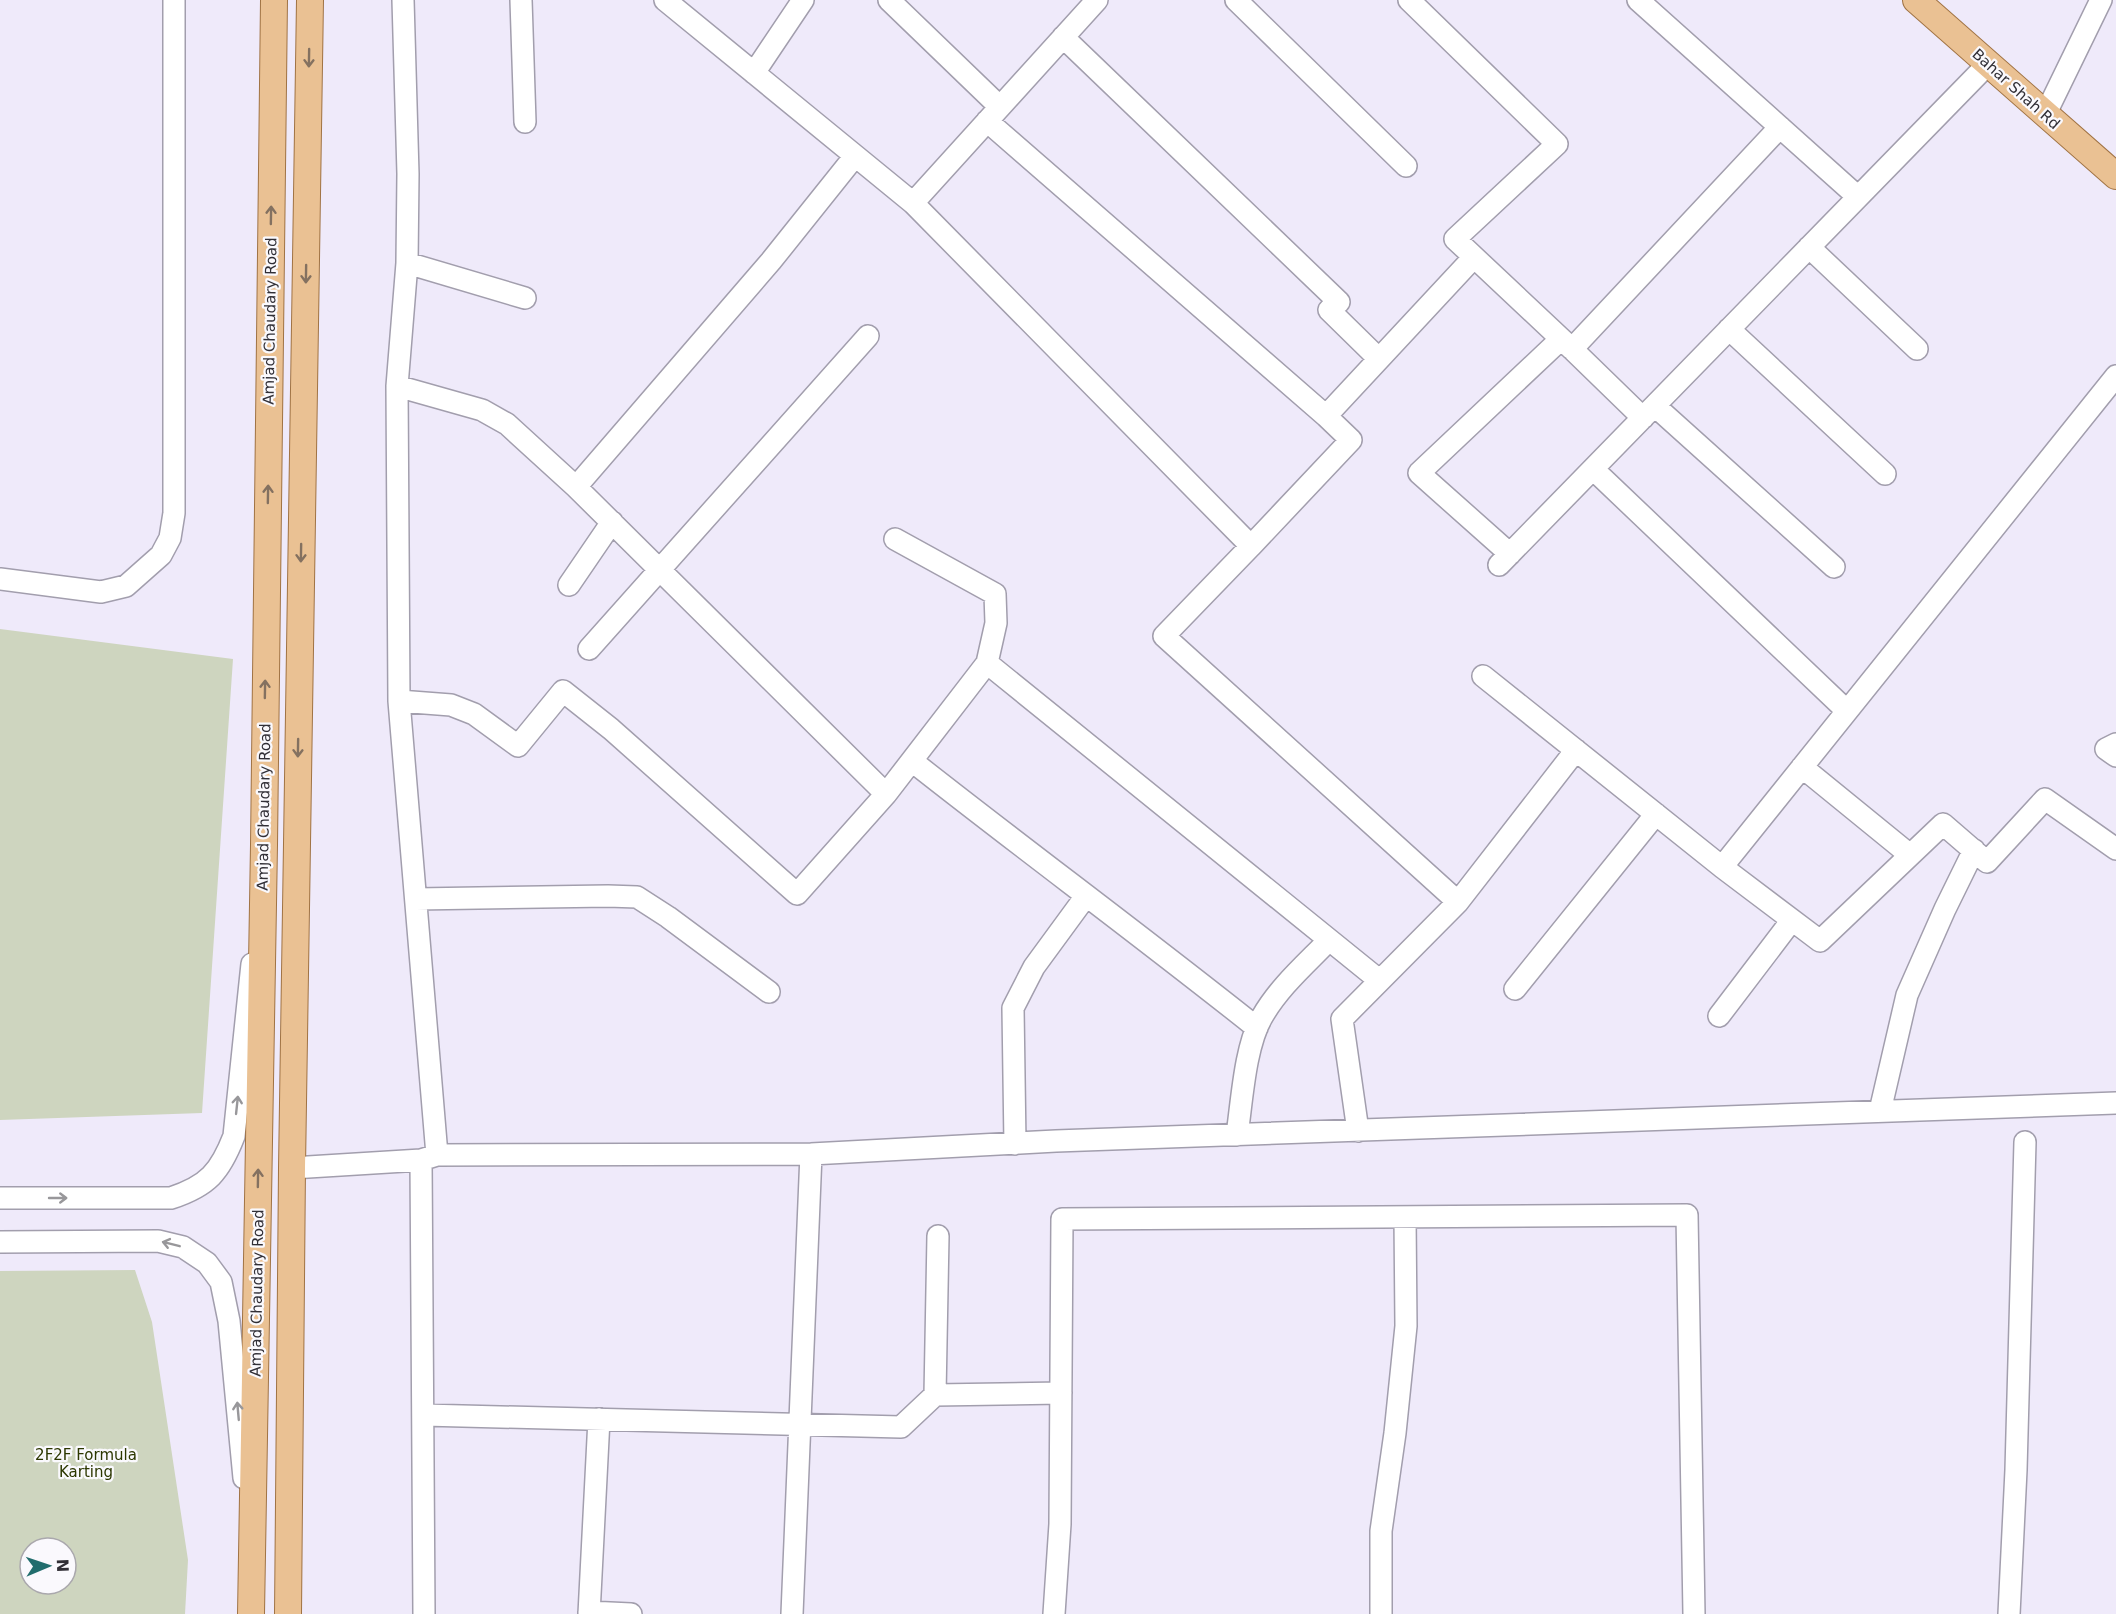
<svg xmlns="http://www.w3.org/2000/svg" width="2116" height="1614" viewBox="0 0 2116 1614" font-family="'DejaVu Sans',sans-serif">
<rect width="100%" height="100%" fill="#efeafa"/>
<path fill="#ced5bf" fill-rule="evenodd" d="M 0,629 L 233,659 L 202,1113 L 0,1120 Z
M 135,1270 L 152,1322 L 188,1560 L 185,1614 L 0,1614 L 0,1271 ZM 30,1548 L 66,1548 L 66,1584 L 30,1584 Z"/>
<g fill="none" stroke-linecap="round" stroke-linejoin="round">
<defs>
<path id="minor" d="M 403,0 L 408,174 L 407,263 L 397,386 L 399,701 L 437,1155
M 521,0 L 525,122
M 665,0 L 913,203 L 1097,0
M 889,0 L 1000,107
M 1236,0 L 1406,166
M 1409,0 L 1557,144 L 1455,239 L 1572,349
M 1638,0 L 1858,197
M 1063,37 L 1339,302 L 1329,310 L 1379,359
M 754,73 L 803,0
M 2045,115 L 2101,0
M 987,121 L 1326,416 L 1474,257
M 913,203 L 1251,546 L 1351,440 L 1326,416
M 1809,247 L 1917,349
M 407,263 L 525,298
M 1729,329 L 1885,474
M 2116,376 L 1722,867 L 1820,941 L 1943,824 L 1987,862 L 2045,799 L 2116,849
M 397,386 L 482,410 L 507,424 L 576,487 L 771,261 L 855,156
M 1655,406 L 1834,567
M 1643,418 L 1572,349 L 1780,127
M 1593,469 L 1847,711
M 895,539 L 995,594 L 996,623 L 987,663
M 1251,546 L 1164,636 L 1458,902
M 1510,554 L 1419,473 L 1561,339
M 1499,565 L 1988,64
M 0,579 L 101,592 L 126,586 L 161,555 L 170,538 L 174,513 L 174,0
M 569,585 L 612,522
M 589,649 L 868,336
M 1483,676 L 1722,867
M 399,701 L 451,705 L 474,714 L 518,746 L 563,691 L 611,729 L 797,894 L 886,794 L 576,487
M 2116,744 L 2106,749 L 2116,756
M 912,761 C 1026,851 1143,937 1257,1028
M 1802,767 L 1910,855
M 886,794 L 987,663 L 1379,980
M 416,899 L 608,896 L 637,897 L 668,917 L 769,992
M 1515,989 L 1656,814
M 1719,1016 L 1792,920
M 1880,1111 L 1907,995 L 1945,909 L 1974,850
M 1358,1131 L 1342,1019 L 1458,902 L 1576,750
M 1237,1135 C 1242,1100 1245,1046 1262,1017 C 1279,987 1306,964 1329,940
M 1015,1144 L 1013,1008 L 1034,967 L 1086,896
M 421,1160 L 424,1614
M 292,1168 L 421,1160 L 437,1155 L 811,1154 L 1056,1141 L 2116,1103
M 0,1198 L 171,1198 C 208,1186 220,1172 234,1136 L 252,964
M 0,1242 L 158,1241 L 183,1247 L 207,1263 L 221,1282 L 229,1321 L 244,1478
M 935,1395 L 938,1236
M 424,1415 L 901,1427 L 935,1395 L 1061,1393
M 589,1612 L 631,1614
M 589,1614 L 599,1419
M 792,1614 L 811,1154
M 1054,1614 L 1060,1524 L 1062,1219 L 1687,1215 L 1694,1614
M 1381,1614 L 1381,1531 L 1395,1433 L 1406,1326 L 1405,1217
M 2009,1614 L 2016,1470 L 2025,1142"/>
<path id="major" d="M 1916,0 L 2116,176
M 251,1614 L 264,845 L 274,0
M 288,1614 L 292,1168 L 310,0"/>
</defs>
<use href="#minor" stroke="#a29ead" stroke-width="24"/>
<use href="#major" stroke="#a07344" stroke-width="28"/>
<use href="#minor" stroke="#fff" stroke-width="21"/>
<use href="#major" stroke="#eac193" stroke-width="26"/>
</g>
<defs><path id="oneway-shaft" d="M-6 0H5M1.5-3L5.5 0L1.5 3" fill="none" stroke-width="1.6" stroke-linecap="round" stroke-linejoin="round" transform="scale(1.5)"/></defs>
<g stroke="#847160">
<use href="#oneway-shaft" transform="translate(309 58) rotate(91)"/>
<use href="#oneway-shaft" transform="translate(271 215) rotate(-89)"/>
<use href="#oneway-shaft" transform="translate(306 274) rotate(91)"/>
<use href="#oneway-shaft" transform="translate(268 494) rotate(-89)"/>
<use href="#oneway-shaft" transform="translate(301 553) rotate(91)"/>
<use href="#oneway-shaft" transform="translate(265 689) rotate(-89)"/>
<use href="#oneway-shaft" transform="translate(298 748) rotate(91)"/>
<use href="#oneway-shaft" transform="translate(258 1178) rotate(-89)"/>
</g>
<g stroke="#98979a">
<use href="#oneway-shaft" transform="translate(237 1105) rotate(-84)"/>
<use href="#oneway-shaft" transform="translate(58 1198)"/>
<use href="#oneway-shaft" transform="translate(171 1244) rotate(-166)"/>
<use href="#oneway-shaft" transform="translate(238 1411) rotate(-95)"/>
</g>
<g text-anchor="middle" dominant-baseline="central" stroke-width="4.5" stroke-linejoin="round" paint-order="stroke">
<g font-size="15" fill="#312f36" stroke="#faf9fd">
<text transform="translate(2016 89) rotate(42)">Bahar Shah Rd</text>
<text transform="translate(270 321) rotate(-89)">Amjad Chaudary Road</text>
<text transform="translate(264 807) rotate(-89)">Amjad Chaudary Road</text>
<text transform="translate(257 1293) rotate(-89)">Amjad Chaudary Road</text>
</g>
<g font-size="15" fill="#2c3700" stroke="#faf9fd">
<text x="86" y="1455">2F2F Formula<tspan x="86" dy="17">Karting</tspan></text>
</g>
</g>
<g transform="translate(48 1566) rotate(88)"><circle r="28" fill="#faf9fd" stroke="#aaa8ad" stroke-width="1.5"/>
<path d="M0-4.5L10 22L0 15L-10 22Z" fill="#216d6d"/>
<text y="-9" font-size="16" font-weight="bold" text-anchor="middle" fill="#312f36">N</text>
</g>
</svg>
